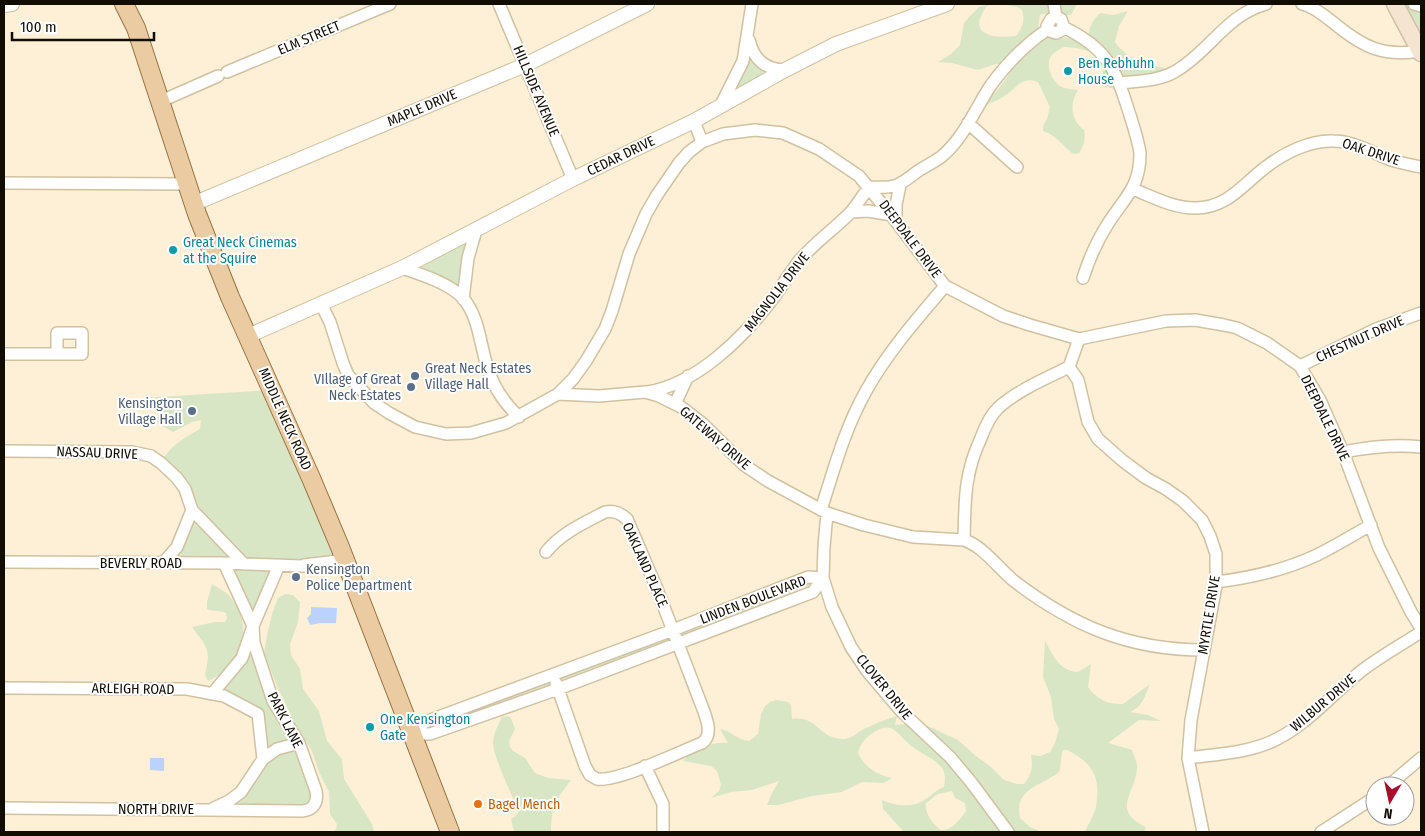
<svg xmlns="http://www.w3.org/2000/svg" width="1425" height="836" viewBox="0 0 1425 836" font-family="'Fira Sans Condensed',sans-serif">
<rect width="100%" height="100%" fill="#fdf0d6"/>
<path fill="#d8e6c5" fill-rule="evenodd" d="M 1007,4 L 1077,4 L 1071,15 C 1060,16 1049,11 1040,15 L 1038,28 C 1052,43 1070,38 1089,33 C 1090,25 1094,19 1100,13 L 1113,15 L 1128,11 L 1119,26 L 1115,42 C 1129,61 1143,64 1165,68 C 1160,76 1155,85 1145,87 C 1140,89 1133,86 1128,87 C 1116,88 1113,91 1100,84 C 1101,79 1104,70 1103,64 C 1100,51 1075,47 1064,47 C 1060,49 1054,52 1051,56 C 1045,65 1052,83 1062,87 C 1066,89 1073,89 1078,90 C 1069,104 1071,120 1084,130 C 1086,139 1084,145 1079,153 L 1073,154 C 1062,145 1056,135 1043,131 L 1043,126 L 1047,119 L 1050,107 L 1038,82 C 1022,75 1015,90 1003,97 C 997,101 990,103 983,106 C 994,94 1008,80 1013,64 L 996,64 L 978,70 L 952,63 L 938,62 L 951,54 L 960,45 L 964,23 L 969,17 L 979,7 L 988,5 C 965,34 992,39 1016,36 C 1023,27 1025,21 1022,10 L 1017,7 L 1006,5 Z
M 1397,4 L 1408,4 L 1421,7 L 1421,44 Z
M 748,43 L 779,71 L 725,101 Z
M 468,240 L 461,292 L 410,268 Z
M 272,390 L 346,560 L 279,565 L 253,626 L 254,643 L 316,791 L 313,807 L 210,810 L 229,801 L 263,759 L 258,714 L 212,694 L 242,658 L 253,626 L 224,563 L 163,563 L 192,510 L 161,463 C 169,446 184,438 200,429 L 201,420 L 192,422 L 173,432 L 155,422 L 161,411 L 141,402 L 141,398 Z
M 823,578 L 813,592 L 430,734 L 412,734 L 425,722 L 740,603 Z
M 212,584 C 218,588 227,592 231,598 C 255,629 243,666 208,681 L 205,675 C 211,648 208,649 192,627 L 215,622 L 225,622 L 227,618 L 226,613 C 219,610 214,612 207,609 L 207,602 Z
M 285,594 L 293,595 L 300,602 L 298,622 L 290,645 L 291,655 L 300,669 L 303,689 L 319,711 L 327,741 L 342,759 L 344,779 L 372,824 L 374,832 L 333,832 L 336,829 L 337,824 L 330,814 L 329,792 L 319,772 L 312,751 L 295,724 L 278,688 L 264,653 L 267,635 L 272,614 L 278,598 Z
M 1045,640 C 1052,655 1060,671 1078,672 L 1091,664 L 1088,687 C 1096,699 1109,705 1123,704 L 1150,684 C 1145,695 1143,707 1130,712 L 1148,715 L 1161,721 L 1139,720 L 1108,743 L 1132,750 C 1134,756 1138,764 1137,769 C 1134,796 1111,810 1146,827 L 1144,832 L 1085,832 C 1088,824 1094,816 1096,807 C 1101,777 1093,763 1067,750 L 1063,750 C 1060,757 1062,765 1059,772 C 1040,787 1014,788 1020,818 L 1030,827 L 1041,832 L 976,832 L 972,830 L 969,832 L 904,832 L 883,809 L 882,800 C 892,805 910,808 921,802 C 929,798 935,790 944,787 C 945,781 946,773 942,768 C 935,759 922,754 913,747 C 896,735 894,718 871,734 C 864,739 860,745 858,753 C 864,767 879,776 892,778 L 884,783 L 862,782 L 842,792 L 812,796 L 778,805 L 767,805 L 772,793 L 779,781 L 752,790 L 731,792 L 711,798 L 719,791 L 721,785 L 717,771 L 711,766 L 683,761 C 694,749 712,741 728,743 L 720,729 C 732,731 737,740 749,741 L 758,734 L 761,714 L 765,706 L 770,702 L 776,700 L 788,702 L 791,705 L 792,719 C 819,715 817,739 844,739 C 851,739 858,732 864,729 C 875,724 886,719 897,716 L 895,725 L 921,723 L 958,740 L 976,756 L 991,767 L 1004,780 L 1017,784 L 1024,784 C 1032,774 1033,767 1031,755 L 1040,756 L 1050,752 L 1055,743 L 1059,729 L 1054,719 L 1051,697 L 1043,677 ZM 952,791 L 955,798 L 965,803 L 966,811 C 960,820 951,831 941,830 C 933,825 924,812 926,803 L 938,794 Z
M 508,716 L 511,718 L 515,729 L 509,741 L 510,747 L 513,751 L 525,758 L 535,773 L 548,778 L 571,780 C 554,803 552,803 551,832 L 514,831 L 511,819 L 517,815 L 519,810 C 512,797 493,755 493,743 C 493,733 499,724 502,717 Z"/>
<path fill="#bcd2fe" d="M 311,607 L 337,608 L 336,623 L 321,623 L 310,625 L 307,618 L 311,614 Z
M 150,758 L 164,758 L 164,771 L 150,770 Z"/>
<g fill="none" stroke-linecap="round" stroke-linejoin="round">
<defs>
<path id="minor" d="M 499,4 L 573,179
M 1054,4 L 1056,17 L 1061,19 L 1063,25 L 1062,30 L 1056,33 L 1050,31 L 1047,26 L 1051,19 L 1056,17
M 1302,4 C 1314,7 1325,16 1335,24 C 1363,47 1383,57 1420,51 L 1421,48
M 1414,4 L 1421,6
M 1063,27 C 1107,48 1115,68 1129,112 C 1133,125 1138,139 1140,153 C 1140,187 1126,196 1109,222 C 1098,239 1089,259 1083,278
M 749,40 C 754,60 765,69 785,70
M 227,72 L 390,4
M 1120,83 C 1138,81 1160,81 1176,71 C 1210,51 1226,15 1266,4
M 159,102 L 218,76
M 721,105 L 743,61 L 752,4
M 694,121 L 702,142
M 968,123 L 1017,167
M 4,183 L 186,184
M 1133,189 C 1153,197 1173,208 1195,208 C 1228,208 1243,184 1266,167 C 1284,153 1310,140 1333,141 C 1354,141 1373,153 1391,160 C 1401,163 1411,165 1421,167
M 851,212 L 868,211 L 892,215
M 896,221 L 896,205 L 900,185
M 402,268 C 420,274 449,283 463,298 C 479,317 480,344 487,366 C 493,387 503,402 519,417
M 463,299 L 468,258 L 476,230
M 321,304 L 330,322 L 343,363 L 348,375 L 374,403 L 389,413 L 415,427 L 446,434 L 471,433 L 506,423 L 558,394 L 573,379 L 586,361 L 605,329 L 612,311 L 629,254 L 646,214 L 657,195 L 679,163 L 689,152 L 702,142 L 723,134 L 755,130 L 783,133 L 819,149 L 859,176 L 895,220 L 945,286 L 1003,316 L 1030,325 L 1079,339 L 1166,321 L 1195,320 L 1224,325 L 1237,328 L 1267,343 L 1300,366 L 1320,400 L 1343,452 L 1379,548 L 1411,612 L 1421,628
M 4,354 L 82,354 L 82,333 L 57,333 L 57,354
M 1300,366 L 1376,329 L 1421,313
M 1069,367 L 1078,380 L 1088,422 L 1098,439 L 1123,461 L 1146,478 L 1166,489 L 1183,501 L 1202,520 L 1210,536 L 1216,554 L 1216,586 L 1191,720 L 1188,758 L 1203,832
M 1069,367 L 1079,339
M 647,392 C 695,385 742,339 771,301 C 781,288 789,274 799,261 C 814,243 833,230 849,214 C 857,206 862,195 870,187 C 897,188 897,187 918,171 C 926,166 934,162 941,157 C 964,138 975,109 991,85 C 1007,63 1026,44 1048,29
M 558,394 L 599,396 L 645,392 L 659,396 L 681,407 L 702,423 L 744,465 L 768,481 L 827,513 L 864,525 L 913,537 L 964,540 C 983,546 998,568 1014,581 C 1073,626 1129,650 1204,650
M 675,404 L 688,376
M 4,451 L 132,452 L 151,456 L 161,463 L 177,478 L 185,489 L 192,510 L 244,564
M 1343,452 C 1370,447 1394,444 1421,447
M 821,510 C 834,469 845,428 866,391 C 887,353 917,319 945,286
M 827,513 L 824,547 L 823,578 L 832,607 L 851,647 L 867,671 L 901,711 L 950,757 L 971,782 L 1008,832
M 964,540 C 965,501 964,474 981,438 C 985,427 990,416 998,408 C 1018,390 1045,379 1069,367
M 546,552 C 561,533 584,523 605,512 C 614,510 620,513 627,519 L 657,589 L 703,709 C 707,720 713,735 702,743 C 679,752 618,782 597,779 L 590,775 L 585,766 L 556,683
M 4,562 L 224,563 L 329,567 L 346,560 L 304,565
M 163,563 L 177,547 L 192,510
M 808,577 L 823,578 L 813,592 L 558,689 L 430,734 L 412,734 L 425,722 L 673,630 Z
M 1216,582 C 1250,578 1285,570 1317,555 C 1335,546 1353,535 1371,525
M 4,688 L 187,689 L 224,696 L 258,714 L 263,759
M 212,694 L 242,658 L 253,626 L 279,565
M 1188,758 C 1217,754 1250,753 1277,739 C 1310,722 1332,694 1360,672 C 1379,657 1401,645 1421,632
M 645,766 L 663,804 L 663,832
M 1388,786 L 1421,758
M 4,808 L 302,811 C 314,810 318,802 316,791 L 299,743 L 273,701 L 254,643 L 253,626 L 224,563
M 214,808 L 229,801 L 241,792 L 263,759 L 277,749 L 299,743
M 1321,832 L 1375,797"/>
<path id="tertiary" d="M 4,5 L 12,4
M 193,204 L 525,65 L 647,4
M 248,336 L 402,268 L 573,179 L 694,121 L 785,70 L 836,44 L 947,4"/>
<path id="secondary" d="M 1395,4 L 1421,53"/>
<path id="primary" d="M 124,4 L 136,28 L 197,214 L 230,297 L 311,478 L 340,547 L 450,832"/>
</defs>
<use href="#minor" stroke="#d0c1a1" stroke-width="14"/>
<use href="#tertiary" stroke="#d0c1a1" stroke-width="16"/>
<use href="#secondary" stroke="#d0c1a1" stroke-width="19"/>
<use href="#primary" stroke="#977242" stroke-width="20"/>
<use href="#minor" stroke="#fff" stroke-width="11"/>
<use href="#tertiary" stroke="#fff" stroke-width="14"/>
<use href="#secondary" stroke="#f5e5d0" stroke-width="16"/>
<use href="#primary" stroke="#ebcba2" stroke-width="18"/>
</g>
<g fill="#0f9aa8" stroke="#fff" stroke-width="2">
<circle cx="1068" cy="71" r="5"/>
<circle cx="173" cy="250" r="5"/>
<circle cx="370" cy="727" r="5"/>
</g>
<g fill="#5c6f8a" stroke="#fff" stroke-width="2">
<circle cx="415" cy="376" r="5"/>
<circle cx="411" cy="387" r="5"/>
<circle cx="192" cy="411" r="5"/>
<circle cx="296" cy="577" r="5"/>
</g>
<circle fill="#e8710a" stroke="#fff" stroke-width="2" cx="478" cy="804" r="5"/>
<g text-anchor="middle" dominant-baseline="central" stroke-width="4" stroke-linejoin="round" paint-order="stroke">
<g font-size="14" fill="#120d03" stroke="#fff">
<text transform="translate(309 38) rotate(-23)">ELM STREET</text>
<text transform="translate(536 91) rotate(67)">HILLSIDE AVENUE</text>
<text transform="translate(422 108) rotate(-23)">MAPLE DRIVE</text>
<text transform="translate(1371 152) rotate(18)">OAK DRIVE</text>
<text transform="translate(621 156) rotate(-26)">CEDAR DRIVE</text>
<text transform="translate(910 239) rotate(53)">DEEPDALE DRIVE</text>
<text transform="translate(777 292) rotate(-52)">MAGNOLIA DRIVE</text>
<text transform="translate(1360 339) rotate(-24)">CHESTNUT DRIVE</text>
<text transform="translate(1325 418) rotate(64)">DEEPDALE DRIVE</text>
<text transform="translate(285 419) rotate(66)">MIDDLE NECK ROAD</text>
<text transform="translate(715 438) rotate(41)">GATEWAY DRIVE</text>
<text transform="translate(97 453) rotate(2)">NASSAU DRIVE</text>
<text x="141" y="563">BEVERLY ROAD</text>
<text transform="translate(645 565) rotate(66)">OAKLAND PLACE</text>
<text transform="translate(753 600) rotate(-21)">LINDEN BOULEVARD</text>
<text transform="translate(1209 615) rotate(-81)">MYRTLE DRIVE</text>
<text transform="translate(884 687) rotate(51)">CLOVER DRIVE</text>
<text transform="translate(133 689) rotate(1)">ARLEIGH ROAD</text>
<text transform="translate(1323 703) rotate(-40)">WILBUR DRIVE</text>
<text transform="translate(285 720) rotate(63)">PARK LANE</text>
<text x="156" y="809">NORTH DRIVE</text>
</g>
<g font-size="14" fill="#0d838f" stroke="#fff" text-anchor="start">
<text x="1078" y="63">Ben Rebhuhn<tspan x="1078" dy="16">House</tspan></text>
<text x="183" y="242">Great Neck Cinemas<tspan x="183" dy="16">at the Squire</tspan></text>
<text x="380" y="719">One Kensington<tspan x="380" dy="16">Gate</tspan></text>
</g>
<g font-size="14" fill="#4e5e75" stroke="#fff" text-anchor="start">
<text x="425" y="368">Great Neck Estates<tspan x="425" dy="16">Village Hall</tspan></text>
<text x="401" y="379" text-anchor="end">VIllage of Great<tspan x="401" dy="16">Neck Estates</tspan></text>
<text x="182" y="403" text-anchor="end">Kensington<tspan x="182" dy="16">Village Hall</tspan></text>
<text x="306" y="569">Kensington<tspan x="306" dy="16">Police Department</tspan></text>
</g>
<g font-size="14" fill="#c56008" stroke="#fff" text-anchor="start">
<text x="488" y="804">Bagel Mench</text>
</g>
</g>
<rect width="1425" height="836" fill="none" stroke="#120d03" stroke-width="10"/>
<g transform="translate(1390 801) rotate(189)"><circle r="24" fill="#ffffff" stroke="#a09e9a"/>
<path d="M0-4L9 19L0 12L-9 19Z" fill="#a70d2c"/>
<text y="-8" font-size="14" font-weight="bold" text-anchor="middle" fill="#120d03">N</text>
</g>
<path d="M12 32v8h142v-8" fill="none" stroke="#120d03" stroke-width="2.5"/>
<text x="20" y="32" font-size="15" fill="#120d03" stroke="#ffffff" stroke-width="4" paint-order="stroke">100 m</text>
</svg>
